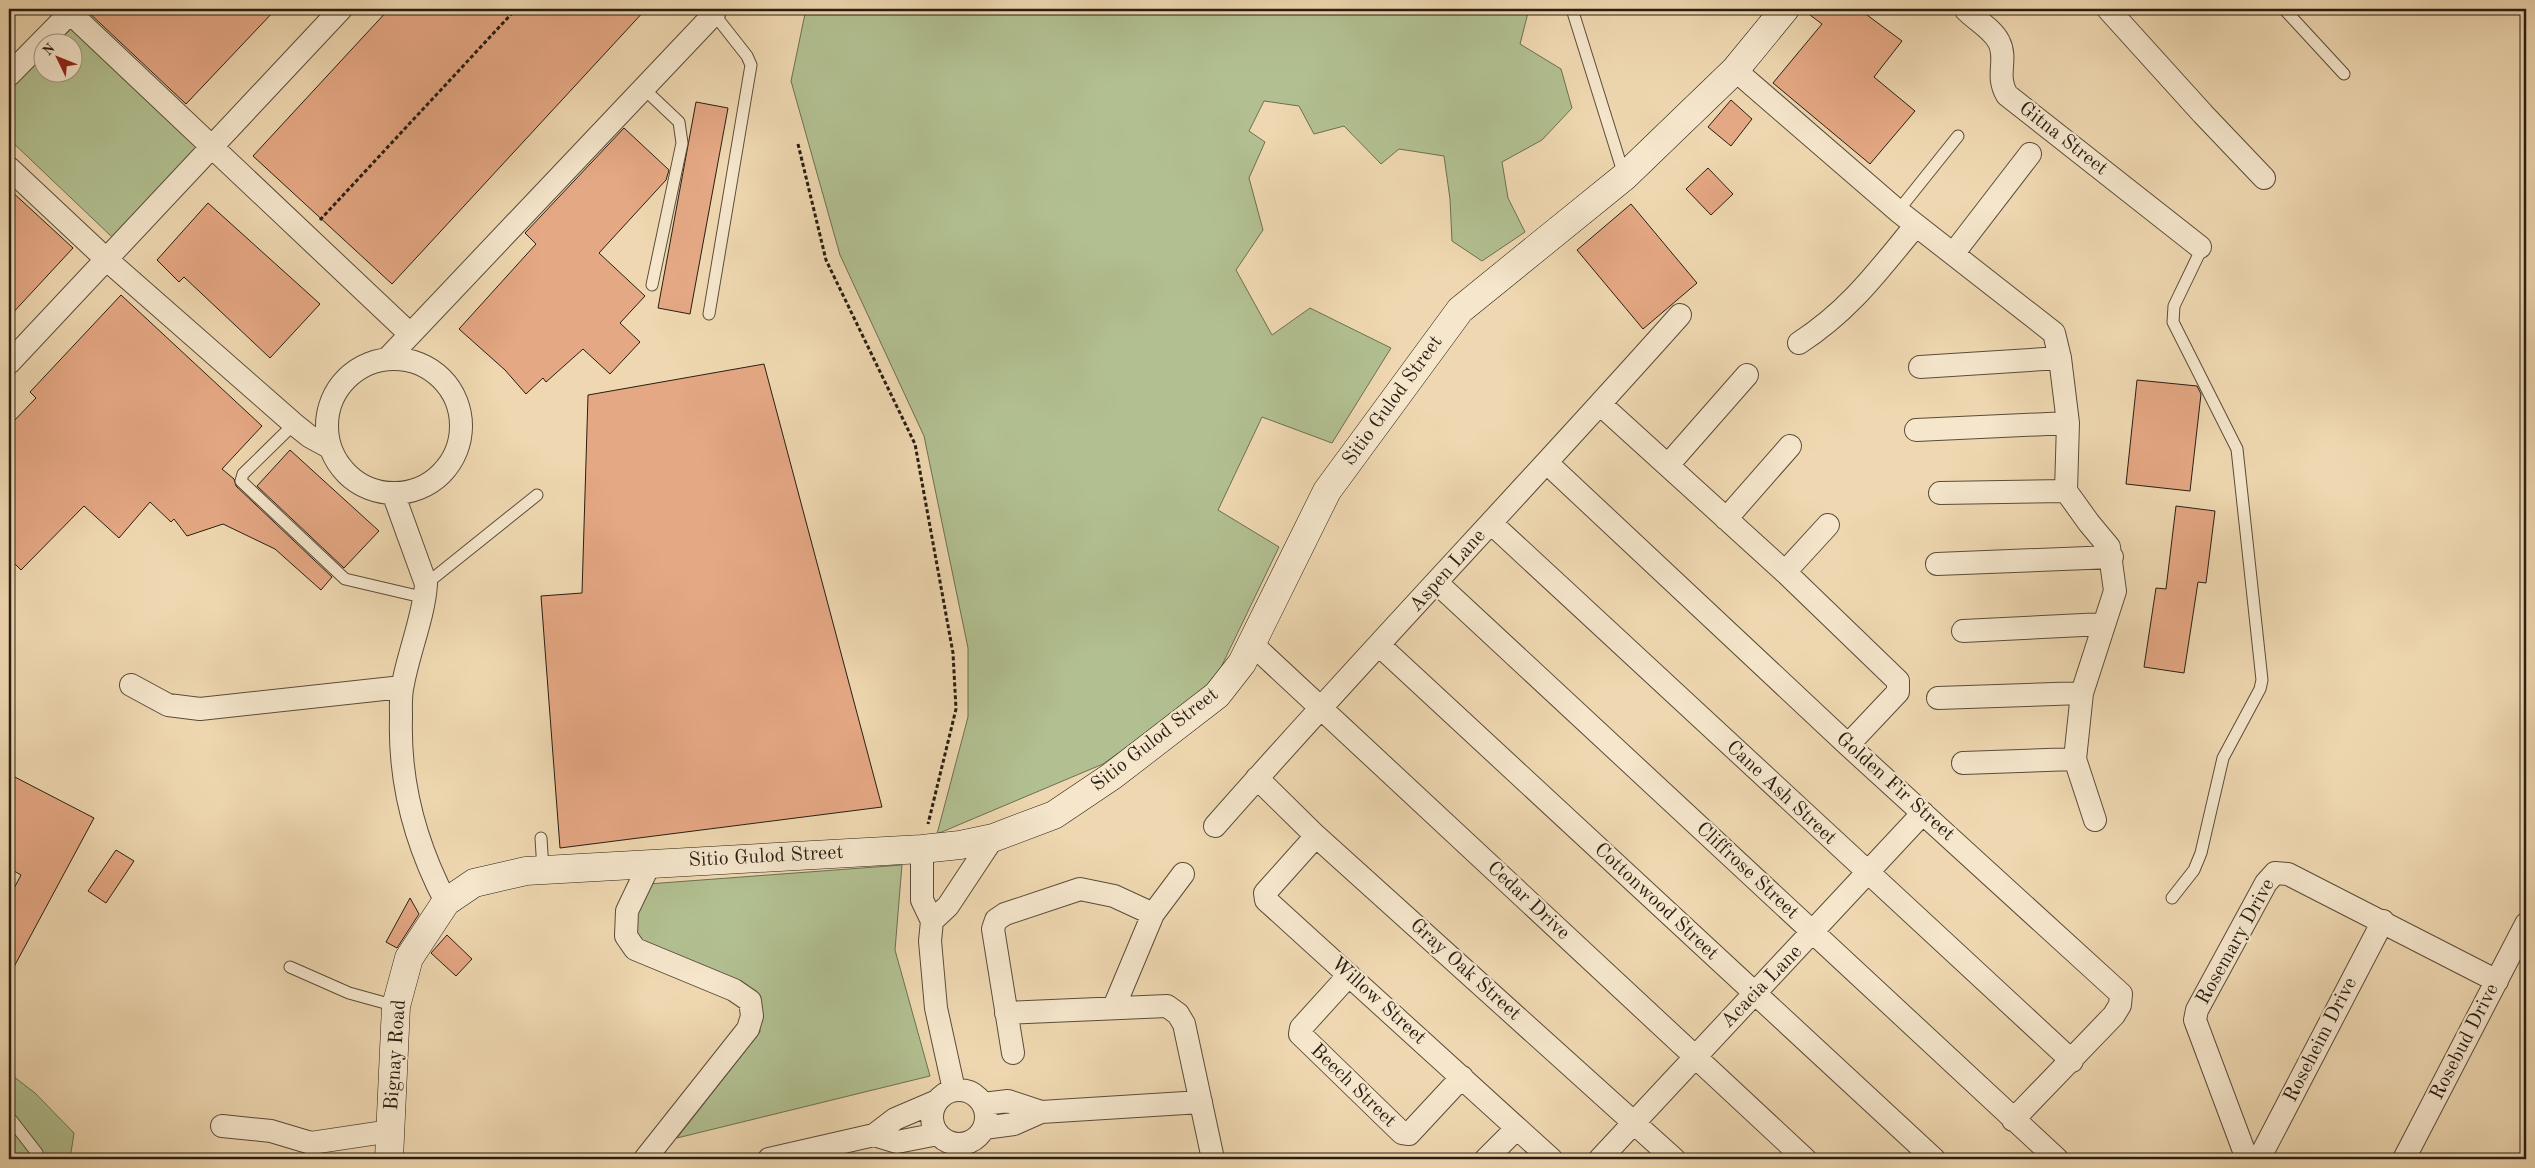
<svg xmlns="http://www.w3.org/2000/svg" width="2535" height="1168" viewBox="0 0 2535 1168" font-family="'Old Standard TT',serif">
<rect width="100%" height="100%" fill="#efd8b1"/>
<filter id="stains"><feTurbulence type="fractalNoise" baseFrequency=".004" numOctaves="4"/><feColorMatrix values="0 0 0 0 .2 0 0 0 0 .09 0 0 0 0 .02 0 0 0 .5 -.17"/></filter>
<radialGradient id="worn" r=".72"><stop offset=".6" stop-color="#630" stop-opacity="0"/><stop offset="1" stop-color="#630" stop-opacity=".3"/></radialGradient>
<path fill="#b2c091" stroke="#6d6f52" d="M 806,9 L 1529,9 L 1520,44 L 1561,69 L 1572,108 L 1542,140 L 1502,162 L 1508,198 L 1525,232 L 1482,261 L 1452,241 L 1450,199 L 1444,156 L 1399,149 L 1381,164 L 1344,126 L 1314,134 L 1299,106 L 1264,101 L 1249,131 L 1265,142 L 1249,178 L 1263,230 L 1236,270 L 1272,335 L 1310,308 L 1391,348 L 1332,443 L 1262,417 L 1218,510 L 1279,547 L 1212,686 L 1103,764 L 937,834 L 968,717 L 968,648 L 924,436 L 840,255 L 791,81 Z
M 73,27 L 200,146 L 112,237 L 9,139 L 9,91 L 42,57 L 42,72 L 72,72 L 72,42 L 57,42 Z
M 902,865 L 895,950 L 930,1076 L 677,1138 L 760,1032 L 759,998 L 645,944 L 636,936 L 635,922 L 648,884 Z
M 9,1073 L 35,1093 L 74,1133 L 70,1159 L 9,1159 Z"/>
<path fill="#e5a884" stroke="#281e13" d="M 85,9 L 276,9 L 186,104 Z
M 389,9 L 646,9 L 392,284 L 253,156 Z
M 1802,9 L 1859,9 L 1902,41 L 1874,77 L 1915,111 L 1870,164 L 1773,83 L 1822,24 Z
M 1731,100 L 1752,119 L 1731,146 L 1708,127 Z
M 696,102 L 728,108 L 690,314 L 658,308 Z
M 624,128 L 669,170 L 666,180 L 599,253 L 645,296 L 620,323 L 640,342 L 610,374 L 583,349 L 546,382 L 543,378 L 526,394 L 505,370 L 459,329 L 536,244 L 525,233 Z
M 1708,168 L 1733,194 L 1711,215 L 1686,189 Z
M 9,189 L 73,248 L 9,317 Z
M 208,203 L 320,304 L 270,358 L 184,277 L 179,282 L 157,260 Z
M 1631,204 L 1697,283 L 1643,329 L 1577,250 Z
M 121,295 L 262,426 L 222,469 L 234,479 L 236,486 L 332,577 L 321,590 L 275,549 L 223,524 L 187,536 L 174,519 L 171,522 L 150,502 L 119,538 L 84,506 L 21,570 L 9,558 L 9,426 L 36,398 L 30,392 Z
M 764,364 L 882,807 L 560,848 L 541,596 L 582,593 L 588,395 Z
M 2137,380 L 2197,386 L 2201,394 L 2190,491 L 2126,484 Z
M 290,450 L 379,531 L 344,568 L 257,486 Z
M 2176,506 L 2215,511 L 2206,583 L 2198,582 L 2184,673 L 2144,667 L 2156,588 L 2166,589 Z
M 9,774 L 94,818 L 9,976 L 9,898 L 21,875 L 9,868 Z
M 116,850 L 134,861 L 106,903 L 88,891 Z
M 410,898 L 419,914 L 397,948 L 386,942 Z
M 447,935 L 472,959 L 456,976 L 431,953 Z"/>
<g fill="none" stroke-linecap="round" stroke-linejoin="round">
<defs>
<path id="service" d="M 1572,9 L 1624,175
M 2284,9 L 2344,74
M 643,88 L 679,122 L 682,143 L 652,285
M 1898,211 L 1958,136
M 709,314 L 751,65 L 747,56 L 714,14
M 294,424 L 243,474 L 241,481 L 345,579 L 426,598
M 426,584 L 537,495
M 541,838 L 543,870
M 2172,898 L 2194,870 L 2201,853 L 2223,758 L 2260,689 L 2262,680 L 2237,449 L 2173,322 L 2174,306 L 2199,254 L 2200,247
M 290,967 L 349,993 L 396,1006
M 9,1117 L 37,1153 L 39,1159"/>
<path id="minor" d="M 66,9 L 410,334
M 1965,9 C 1975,20 1992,28 1999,42 C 2008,60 1995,75 2007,95 L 2200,247
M 2108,9 L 2203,114 L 2264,178
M 1735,70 L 1898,211 L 2054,333 L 2060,358 L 2068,423 L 2066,491 L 2089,523 L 2109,547 L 2115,591 L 2082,693 L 2075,759 L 2095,820
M 9,75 L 70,13
M 9,168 L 106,259 L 294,424 L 309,436 L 329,447
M 1953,254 L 2030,154
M 1799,343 C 1850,310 1878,271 1916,225
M 388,358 L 714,14 L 708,9
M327 426a67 67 0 1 1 134 0a67 67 0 1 1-134 0Z
M 9,363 L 341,9
M 1920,367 L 2060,358
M 1600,404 L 1785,572 L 1898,681 L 1898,692 L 1848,745
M 1916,430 L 2068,423
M 1547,463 L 1848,745 L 2121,994 L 2120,1005 L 2114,1015 L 2013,1120
M 1668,465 L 1747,375
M 393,493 L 426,584 C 424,616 409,651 403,684 C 400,695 401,707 401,718 C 399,783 416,845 446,902
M 1940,493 L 2066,491
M 1726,519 L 1790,446
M 1491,523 L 2072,1061
M 1937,564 L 2112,557
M 1785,572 L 1828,525
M 1437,583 L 2057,1159
M 1963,631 L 2103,624
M 1251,643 L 1805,1159
M 1379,645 L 1934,1159
M 131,685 L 168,705 L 200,709 L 402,687
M 1938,698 L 2082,693
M 1963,763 L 2075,759
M 1257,778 L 1316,836 L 1674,1159
M 1215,826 C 1367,653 1527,487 1680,315
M 1316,836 L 1265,893 L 1266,900 L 1551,1159
M 922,849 L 922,900 L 932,921 L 930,941 L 936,1008 L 954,1090
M 932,921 L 948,906 L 993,838
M 1349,975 L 1301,1028 L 1300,1034 L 1402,1133 L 1409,1134 L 1462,1077
M 1114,1007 L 1153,914 L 1183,874
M 1006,1013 L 1167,1006 L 1178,1014 L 1184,1024 L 1213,1159
M 1013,1053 L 993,929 L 996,920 L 1005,914 L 1080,889 L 1114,896 L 1153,914
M932 1117a27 27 0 1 1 54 0a27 27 0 1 1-54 0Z
M 937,1101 L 895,1119 L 874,1135 L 897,1142 L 938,1134
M 983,1104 L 1008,1101 L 1041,1112 L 1014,1124 L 984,1128
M 1041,1112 L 1201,1102
M 222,1126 L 271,1131 L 311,1143 L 391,1131
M 645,1159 L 748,1029 L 752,1016 L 750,1001 L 734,990 L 635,949 L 626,936 L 627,911 L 650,863
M 769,1159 L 874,1135
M 1486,1159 L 1517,1128
M 1600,1159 L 1923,813
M 2247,1159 L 2195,1020 L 2197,1010 L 2266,883 L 2275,873 L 2288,874 L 2497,981
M 2259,1159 L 2383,921
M 2404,1159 L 2526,924"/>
<path id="secondary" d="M 389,1159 L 396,1006 L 409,958 L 446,902 L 474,883 L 526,871 L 922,849 L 960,845 L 993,838 L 1054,815 L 1112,776 L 1217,695 L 1242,663 L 1327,491 L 1460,310 L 1624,177 L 1735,70 L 1785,9"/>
</defs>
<use href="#service" stroke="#5a4c3a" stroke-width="13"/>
<use href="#minor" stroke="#5a4c3a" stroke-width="24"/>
<use href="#secondary" stroke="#281e13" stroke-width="29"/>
<path stroke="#281e13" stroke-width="3" stroke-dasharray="4 2.5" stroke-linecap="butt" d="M 798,144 L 826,260 L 915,444 L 953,653 L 956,709 L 928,824
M 320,220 L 516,9"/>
<use href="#service" stroke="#f5e6cc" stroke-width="11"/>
<use href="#minor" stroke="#f5e6cc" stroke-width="22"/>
<use href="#secondary" stroke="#f5e6cc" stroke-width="28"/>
</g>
<g text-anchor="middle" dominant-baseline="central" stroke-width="4.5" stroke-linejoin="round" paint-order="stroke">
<g font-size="20" fill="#281e13" stroke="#f5e6cc">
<text transform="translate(2063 139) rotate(38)">Gitna Street</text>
<text transform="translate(1393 401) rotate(-54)">Sitio Gulod Street</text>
<text transform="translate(1448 571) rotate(-48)">Aspen Lane</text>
<text transform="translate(1155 740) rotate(-38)">Sitio Gulod Street</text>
<text transform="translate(1895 787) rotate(42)">Golden Fir Street</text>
<text transform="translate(1781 793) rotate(43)">Cane Ash Street</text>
<text transform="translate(766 857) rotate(-3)">Sitio Gulod Street</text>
<text transform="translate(1747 871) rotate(43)">Cliffrose Street</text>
<text transform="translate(1528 901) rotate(43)">Cedar Drive</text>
<text transform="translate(1656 902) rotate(43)">Cottonwood Street</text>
<text transform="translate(2236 942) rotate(-61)">Rosemary Drive</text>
<text transform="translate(1465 970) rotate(42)">Gray Oak Street</text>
<text transform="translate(1762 987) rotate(-46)">Acacia Lane</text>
<text transform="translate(1378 1001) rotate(42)">Willow Street</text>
<text transform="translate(2321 1040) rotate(-63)">Roseheim Drive</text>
<text transform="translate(2465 1042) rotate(-63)">Rosebud Drive</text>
<text transform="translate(396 1055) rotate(-86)">Bignay Road</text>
<text transform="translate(1353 1086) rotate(44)">Beech Street</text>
</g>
</g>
<rect width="2535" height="1168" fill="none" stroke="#efd8b1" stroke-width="30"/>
<rect x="10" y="10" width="2515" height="1148" fill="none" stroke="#281e13" stroke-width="2.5"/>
<rect x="15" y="15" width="2505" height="1138" fill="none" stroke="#281e13"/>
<g transform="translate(58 58) rotate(313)"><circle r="24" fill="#f5e6cc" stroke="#a39682"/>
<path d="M0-4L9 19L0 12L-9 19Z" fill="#8f2418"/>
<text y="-8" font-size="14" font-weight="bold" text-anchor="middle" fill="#281e13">N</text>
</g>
<rect width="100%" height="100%" filter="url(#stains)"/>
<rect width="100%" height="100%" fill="url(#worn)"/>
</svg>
